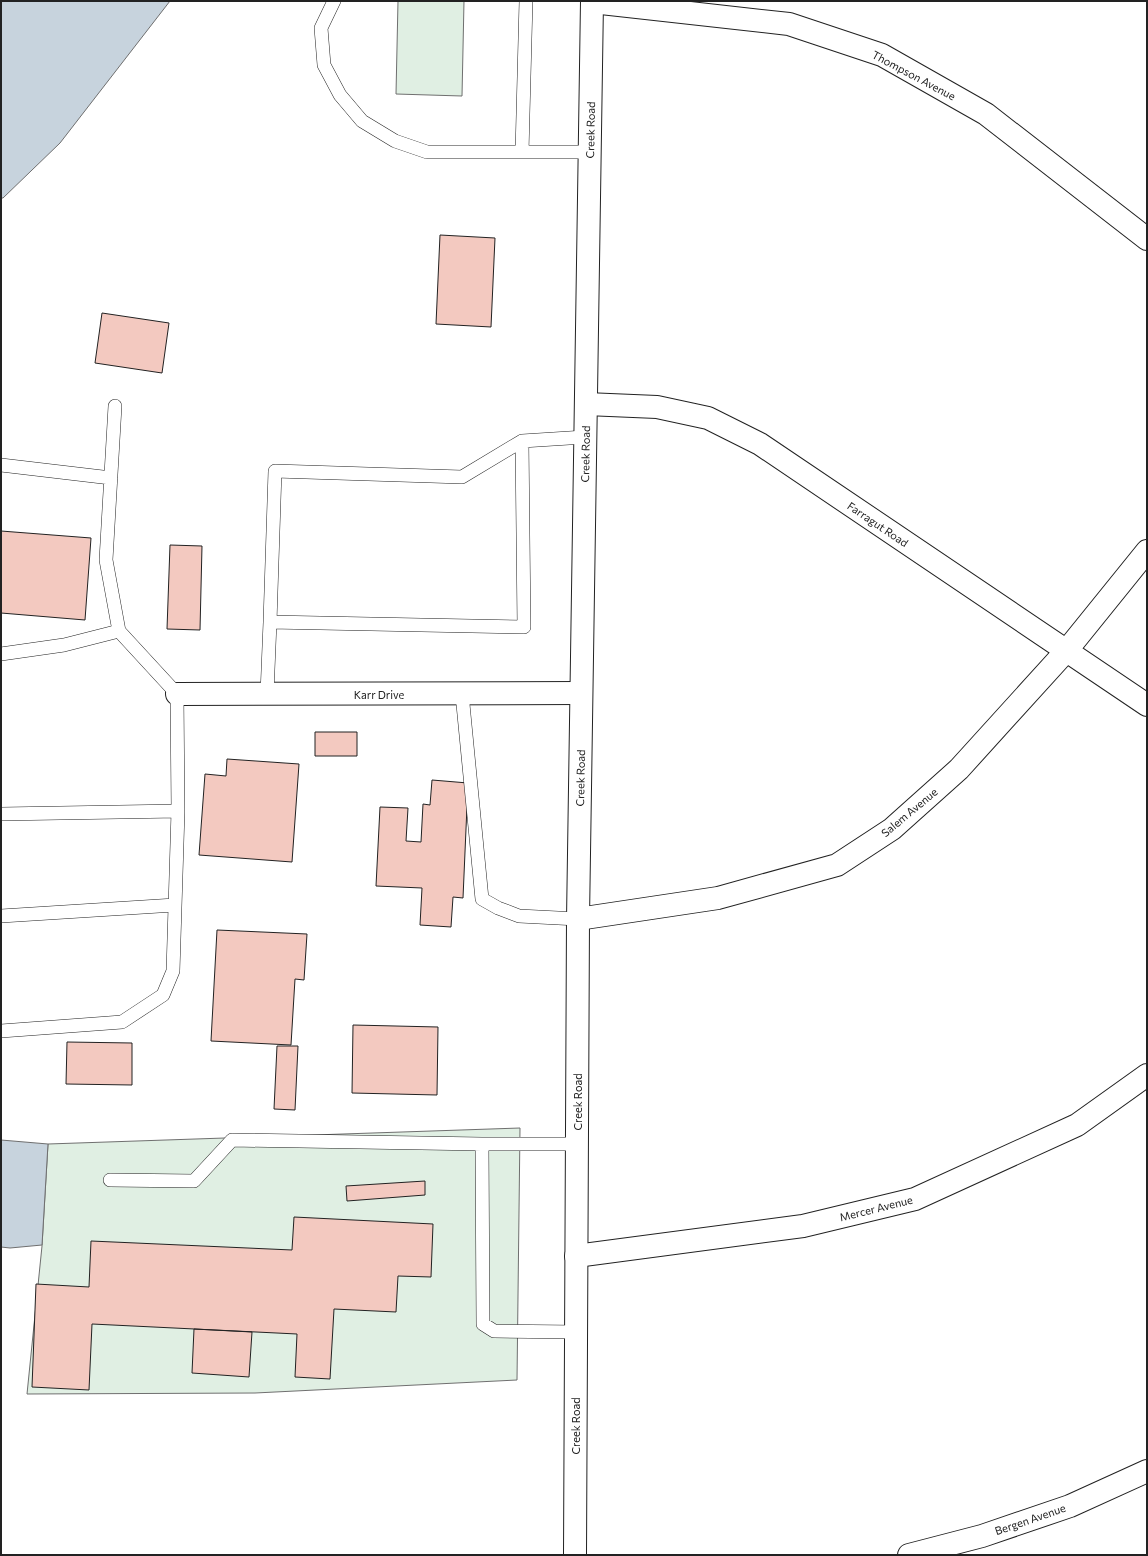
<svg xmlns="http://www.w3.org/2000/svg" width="1148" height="1556" viewBox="0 0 1148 1556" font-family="Commissioner,sans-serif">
<rect width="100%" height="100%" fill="#fff"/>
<path fill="#e0efe3" stroke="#6f6f6f" d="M 398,1 L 464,1 L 462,96 L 396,94 Z
M 520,1128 L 517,1380 L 255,1393 L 27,1394 L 42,1246 L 48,1144 Z"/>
<path fill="#c7d3dd" stroke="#6f6f6f" d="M 1,1 L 170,1 L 60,143 L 3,198 L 1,198 Z
M 1,1140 L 48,1144 L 42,1245 L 10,1248 L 1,1247 Z"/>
<path fill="#f3c9c0" stroke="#222" d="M 440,235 L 495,238 L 491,327 L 436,324 Z
M 102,313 L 169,323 L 162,373 L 95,363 Z
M 1,531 L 91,538 L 85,620 L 1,613 Z
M 170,545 L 202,546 L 200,630 L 167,629 Z
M 315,732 L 357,732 L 357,756 L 315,756 Z
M 227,759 L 299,764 L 292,862 L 199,855 L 205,774 L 226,776 Z
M 432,780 L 468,783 L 463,898 L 453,897 L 451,927 L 420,925 L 422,888 L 376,886 L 380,807 L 408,808 L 406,841 L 421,842 L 423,804 L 430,805 Z
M 217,930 L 307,934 L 304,980 L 295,979 L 291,1045 L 211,1041 Z
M 353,1025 L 438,1027 L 437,1095 L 352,1093 Z
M 67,1042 L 132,1043 L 132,1085 L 66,1084 Z
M 277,1046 L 298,1046 L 295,1110 L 274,1109 Z
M 425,1181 L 425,1195 L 347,1201 L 346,1186 Z
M 294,1217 L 433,1224 L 431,1277 L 398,1276 L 396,1312 L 334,1309 L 330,1379 L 295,1377 L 297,1334 L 92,1324 L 89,1390 L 32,1387 L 36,1284 L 89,1287 L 91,1241 L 292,1250 Z
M 194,1329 L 252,1332 L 249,1377 L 192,1373 Z"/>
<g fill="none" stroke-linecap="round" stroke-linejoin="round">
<defs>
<path id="lane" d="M 334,1 L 321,28 L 324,65 L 340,95 L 362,121 L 395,141 L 427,152 L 590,152
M 522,152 L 526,1
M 522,441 L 462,477 L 275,471 L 270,622 L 524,627 L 522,441 L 585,437
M 1,465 L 111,478
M 1,654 L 64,645 L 119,631
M 267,694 L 270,622
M 462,694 L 482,899 L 498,908 L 519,916 L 578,919
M 1,814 L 178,811
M 1,916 L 175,905
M 1,1031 L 122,1022 L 163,995 L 173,971 L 178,811 L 177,694 L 119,631 L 106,560 L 115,406
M 482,1144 L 577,1144
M 110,1180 L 194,1181 L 232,1140 L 482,1144 L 483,1324 L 494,1331 L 576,1332"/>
<path id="street" d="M 592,2 L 789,24 L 882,55 L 986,114 L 1147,239
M 586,404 L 657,407 L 708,418 L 760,444 L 1147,705
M 177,694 L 581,693
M 578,919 L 718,898 L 837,865 L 892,829 L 959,769 L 1067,650 L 1147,551
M 576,1256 L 803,1226 L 915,1199 L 1077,1125 L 1147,1075
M 909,1555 L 982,1536 L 1070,1506 L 1147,1471"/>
<path id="secondary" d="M 575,1555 L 578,919 L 592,1"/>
</defs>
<use href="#lane" stroke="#222" stroke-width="14"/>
<use href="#street" stroke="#222" stroke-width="24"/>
<use href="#secondary" stroke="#222" stroke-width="24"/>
<use href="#lane" stroke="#fff" stroke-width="13"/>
<use href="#street" stroke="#fff" stroke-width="22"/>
<use href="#secondary" stroke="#fff" stroke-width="22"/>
</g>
<g text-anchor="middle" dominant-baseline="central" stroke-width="3" stroke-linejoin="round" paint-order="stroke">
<g font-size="11" fill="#222" stroke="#fff">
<text transform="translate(914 75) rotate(28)">Thompson Avenue</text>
<text transform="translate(590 130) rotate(-89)">Creek Road</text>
<text transform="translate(585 454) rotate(-89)">Creek Road</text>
<text transform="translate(878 524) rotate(34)">Farragut Road</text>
<text x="379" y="694">Karr Drive</text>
<text transform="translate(580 778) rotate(-89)">Creek Road</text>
<text transform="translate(909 812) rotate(-40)">Salem Avenue</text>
<text transform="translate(577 1102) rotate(-90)">Creek Road</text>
<text transform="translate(876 1208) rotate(-14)">Mercer Avenue</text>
<text transform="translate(575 1426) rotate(-90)">Creek Road</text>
<text transform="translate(1030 1519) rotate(-19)">Bergen Avenue</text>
</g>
</g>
<rect width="1148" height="1556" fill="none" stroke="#222222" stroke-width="4"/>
</svg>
